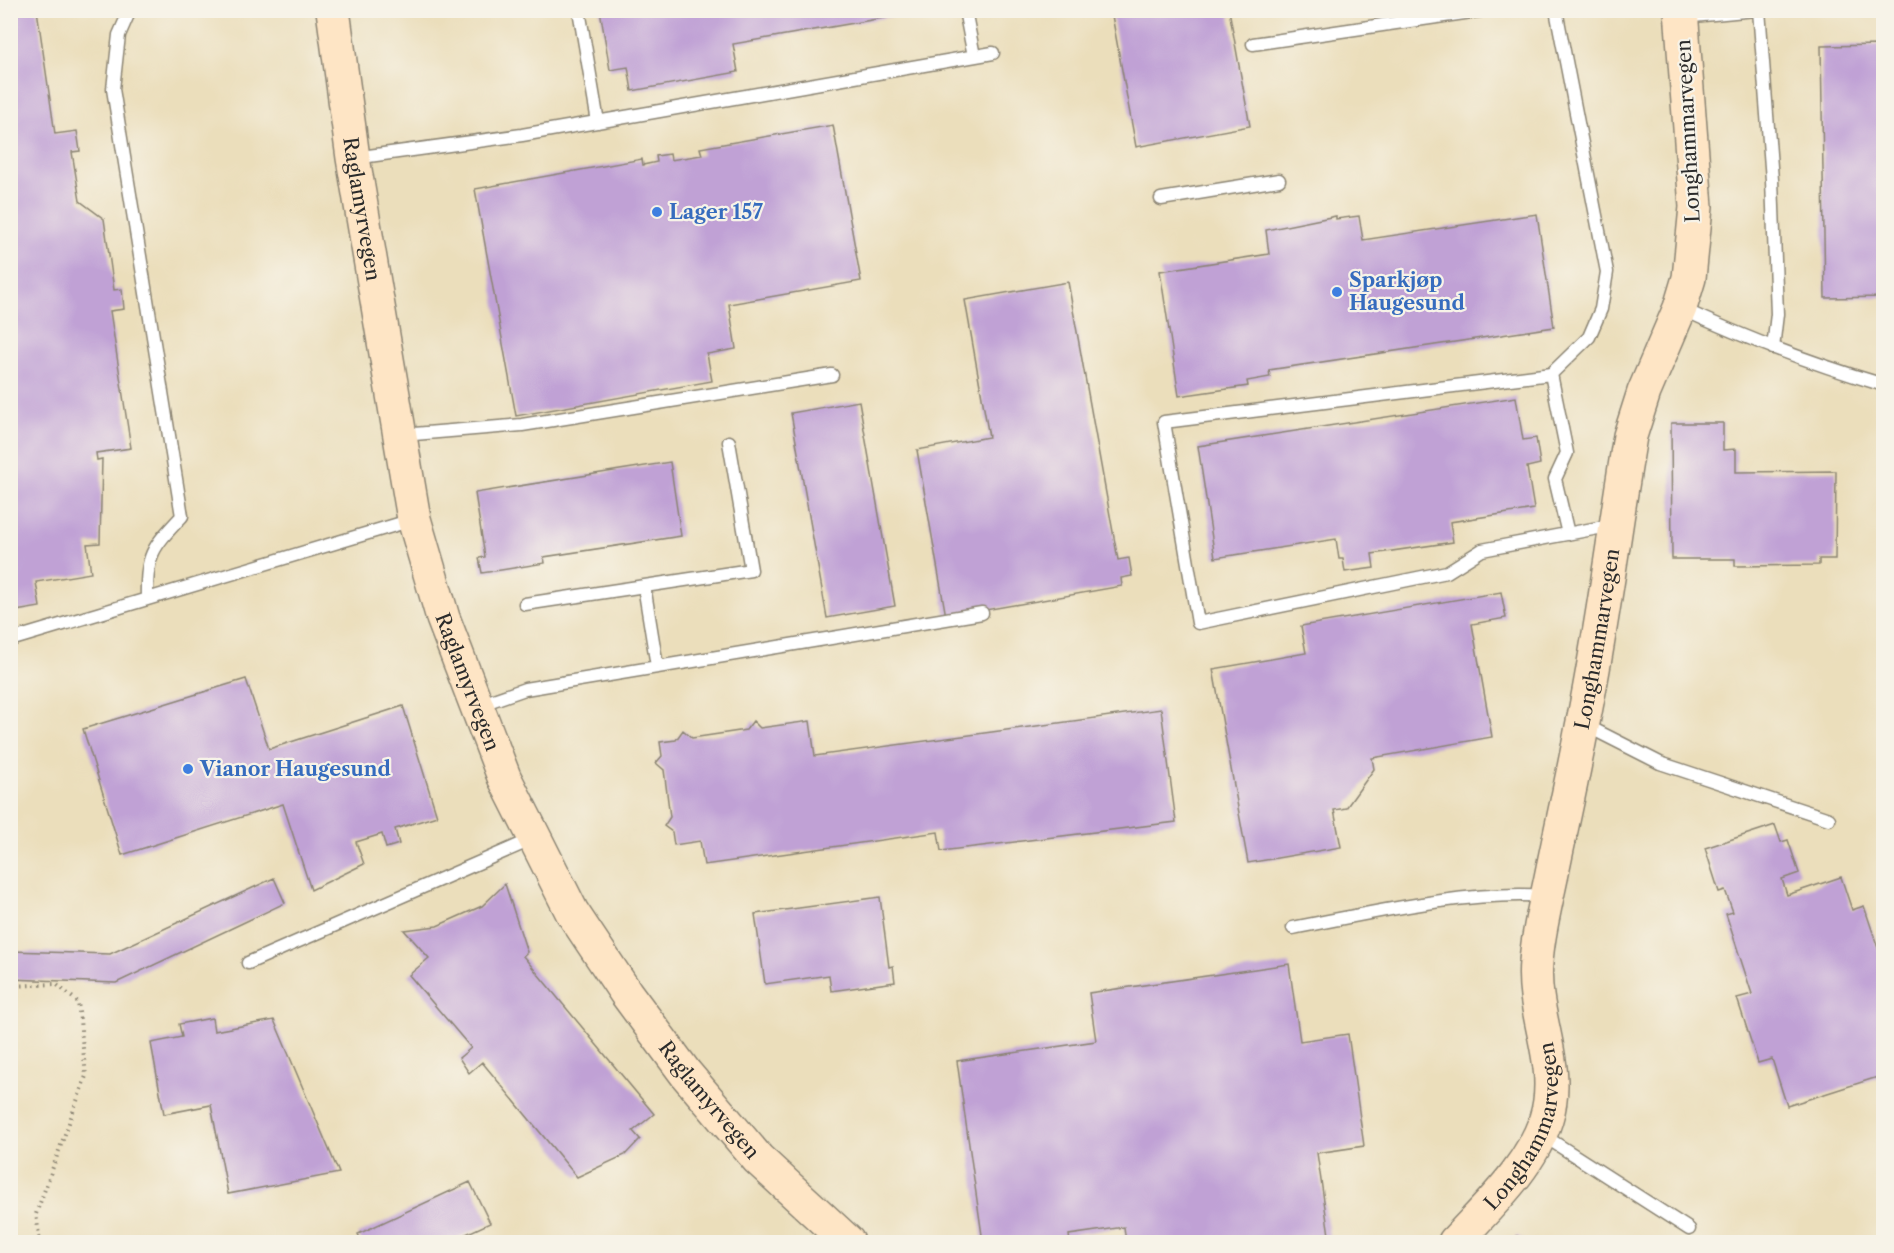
<svg xmlns="http://www.w3.org/2000/svg" width="1894" height="1253" viewBox="0 0 1894 1253" font-family="'Libre Caslon Text',serif">
<rect width="100%" height="100%" fill="#f7f3e8"/>
<filter id="ink" filterUnits="userSpaceOnUse"><feTurbulence type="fractalNoise" baseFrequency=".0167" numOctaves="2"/><feDisplacementMap in="SourceGraphic" scale="12" xChannelSelector="R" yChannelSelector="G"/><feConvolveMatrix kernelMatrix="1 2 1 2 8 2 1 2 1" color-interpolation-filters="sRGB"/></filter>
<filter id="wash" filterUnits="userSpaceOnUse"><feTurbulence type="fractalNoise" baseFrequency=".008" numOctaves="4" result="noise"/><feDisplacementMap in="SourceGraphic" scale="24" xChannelSelector="R" yChannelSelector="G"/><feGaussianBlur stdDeviation="1.35" result="paint"/><feColorMatrix in="noise" values="0 0 0 0 0 0 0 0 0 0 0 0 0 0 0 0 0 1.4 0 .05"/><feComposite in="paint" operator="in"/></filter>
<g filter="url(#wash)">
<rect width="100%" height="100%" fill="#ebdebb"/>
<g id="blocks">
<path fill="#c0a1d5" d="M 10,10 L 37,10 L 55,134 L 77,131 L 80,151 L 72,152 L 80,201 L 104,219 L 114,290 L 122,289 L 124,309 L 110,311 L 131,448 L 96,453 L 97,460 L 102,459 L 100,543 L 87,544 L 91,573 L 36,582 L 40,607 L 10,612 Z
M 600,10 L 917,10 L 917,12 L 733,44 L 738,72 L 632,91 L 628,67 L 610,70 Z
M 1111,10 L 1229,10 L 1250,126 L 1136,147 Z
M 1884,45 L 1884,297 L 1825,298 L 1821,46 Z
M 833,125 L 861,281 L 729,304 L 736,349 L 707,354 L 712,381 L 516,416 L 475,189 L 642,159 L 643,165 L 657,162 L 656,156 L 670,154 L 671,160 L 702,155 L 700,148 Z
M 1537,214 L 1554,327 L 1269,370 L 1270,377 L 1247,381 L 1248,386 L 1179,396 L 1160,271 L 1269,254 L 1266,230 L 1336,216 L 1336,219 L 1359,216 L 1363,240 Z
M 1068,282 L 1118,560 L 1129,558 L 1132,576 L 1121,578 L 1122,586 L 946,617 L 917,450 L 989,437 L 965,300 Z
M 1516,397 L 1523,440 L 1536,438 L 1540,464 L 1527,467 L 1534,509 L 1450,522 L 1453,542 L 1372,554 L 1374,568 L 1345,572 L 1343,559 L 1339,559 L 1336,539 L 1215,558 L 1198,446 Z
M 859,401 L 895,606 L 827,618 L 791,413 Z
M 1671,423 L 1723,423 L 1723,450 L 1736,449 L 1736,472 L 1836,471 L 1835,559 L 1819,559 L 1819,565 L 1735,566 L 1735,559 L 1672,559 Z
M 670,462 L 681,536 L 544,557 L 545,563 L 482,573 L 479,558 L 485,557 L 475,493 Z
M 1501,592 L 1506,618 L 1472,624 L 1492,737 L 1372,758 L 1374,769 L 1346,808 L 1334,810 L 1341,847 L 1248,863 L 1213,669 L 1306,653 L 1301,626 Z
M 246,679 L 269,749 L 403,706 L 437,816 L 395,829 L 399,844 L 386,848 L 382,834 L 356,842 L 364,864 L 311,890 L 283,804 L 122,855 L 83,729 Z
M 1161,709 L 1176,822 L 941,851 L 938,832 L 704,865 L 700,841 L 674,845 L 672,832 L 664,826 L 670,817 L 664,770 L 656,763 L 662,756 L 660,742 L 676,740 L 683,730 L 692,738 L 746,730 L 753,721 L 760,728 L 810,721 L 815,756 Z
M 1775,825 L 1781,842 L 1788,840 L 1799,873 L 1782,879 L 1787,895 L 1841,877 L 1852,910 L 1864,906 L 1884,966 L 1884,1075 L 1787,1106 L 1772,1059 L 1758,1063 L 1737,998 L 1752,994 L 1726,914 L 1733,912 L 1725,890 L 1719,892 L 1705,848 Z
M 274,878 L 285,903 L 116,983 L 10,979 L 10,951 L 110,954 Z
M 505,884 L 527,952 L 523,956 L 654,1114 L 633,1131 L 640,1139 L 625,1155 L 577,1177 L 482,1062 L 469,1073 L 459,1058 L 471,1048 L 409,975 L 429,958 L 404,930 L 437,926 L 482,906 Z
M 880,897 L 889,967 L 893,966 L 895,982 L 831,991 L 829,975 L 765,984 L 755,914 Z
M 1289,964 L 1300,1041 L 1348,1034 L 1364,1146 L 1317,1153 L 1330,1242 L 1126,1242 L 1124,1227 L 1069,1235 L 1070,1242 L 983,1242 L 957,1061 L 1096,1041 L 1089,993 Z
M 212,1018 L 214,1031 L 274,1020 L 339,1173 L 228,1194 L 211,1105 L 164,1114 L 151,1043 L 182,1037 L 179,1024 Z
M 470,1182 L 490,1223 L 449,1242 L 362,1242 L 358,1234 Z
M 1517,1236 L 1527,1242 L 1513,1242 Z"/>
</g>
</g>
<g filter="url(#ink)">
<use href="#blocks" fill-opacity="0" stroke="#8b8473" stroke-width="1.5"/>
<g fill="none" stroke-linecap="round" stroke-linejoin="round">
<defs>
<path id="lane" d="M 130,10 L 119,35 L 113,89 L 182,516 C 152,548 146,554 147,599
M 579,10 L 598,122
M 965,10 L 974,56
M 1759,10 L 1772,180 L 1777,314 L 1773,348
M 1683,17 L 1755,10
M 1253,44 L 1485,10
M 354,158 L 522,135 L 993,53
M 1161,199 L 1279,180
M 1680,308 C 1747,339 1813,364 1884,385
M 1551,374 L 1589,337 L 1601,309 L 1607,272 L 1556,10
M 402,435 L 522,425 L 832,375
M 1568,534 L 1555,479 L 1567,453 L 1551,374 L 1164,422 L 1198,623 L 1447,572 L 1482,550 L 1614,525
M 644,586 L 657,666
M 525,604 L 751,570 L 729,442
M 10,640 L 412,520
M 479,705 L 525,689 L 982,613
M 1585,725 L 1660,763 L 1829,819
M 1293,928 C 1371,913 1468,890 1546,896
M 248,963 L 533,839
M 1541,1134 L 1689,1229"/>
<g id="secondary">
<path id="s1" d="M 333,10 L 353,158 L 414,519 L 443,618 L 504,777 L 572,912 L 626,993 L 686,1074 L 758,1159 L 848,1242"/>
<path id="s2" d="M 1455,1242 C 1488,1206 1531,1167 1546,1119 C 1563,1065 1531,1016 1536,962 C 1538,932 1546,903 1552,873 C 1562,824 1573,776 1582,727 C 1602,631 1614,533 1630,436 L 1644,392 L 1680,308 L 1689,278 L 1696,207 L 1681,10"/>
</g>
</defs>
<use href="#lane" stroke="#8b8473" stroke-width="15"/>
<use href="#secondary" stroke="#8b8473" stroke-width="36"/>
<path stroke="#8b8473" stroke-width="4" stroke-dasharray="1.5 4.5" stroke-linecap="butt" d="M 10,986 L 56,984 L 78,1002 L 86,1076 L 36,1214 L 40,1242"/>
<use href="#lane" stroke="#fff" stroke-width="12"/>
<use href="#secondary" stroke="#fee5c5" stroke-width="33"/>
</g>
</g>
<g fill="#3f7fe0" stroke="#f7f3e8" stroke-width="2">
<circle cx="657" cy="212" r="6"/>
<circle cx="1337" cy="292" r="6"/>
<circle cx="188" cy="769" r="6"/>
</g>
<g text-anchor="middle" dominant-baseline="central" stroke-width="4.5" stroke-linejoin="round" paint-order="stroke">
<g font-size="20" fill="#2b2b2b" stroke="#f7f3e8">
<text transform="translate(1688 131) rotate(-93)">Longhammarvegen</text>
<text stroke="none"><textPath href="#s1" startOffset="201">Raglamyrvegen</textPath></text>
<text stroke="none"><textPath href="#s2" startOffset="642">Longhammarvegen</textPath></text>
<text stroke="none"><textPath href="#s1" startOffset="687">Raglamyrvegen</textPath></text>
<text stroke="none"><textPath href="#s1" startOffset="1173">Raglamyrvegen</textPath></text>
<text stroke="none"><textPath href="#s2" startOffset="140">Longhammarvegen</textPath></text>
</g>
<g font-size="20" font-weight="bold" fill="#366cbe" stroke="#f7f3e8" text-anchor="start">
<text x="669" y="212">Lager 157</text>
<text x="1349" y="280">Sparkjøp<tspan x="1349" dy="23">Haugesund</tspan></text>
<text x="200" y="769">Vianor Haugesund</text>
</g>
</g>
<rect width="1894" height="1253" fill="none" stroke="#f7f3e8" stroke-width="36"/>
</svg>
